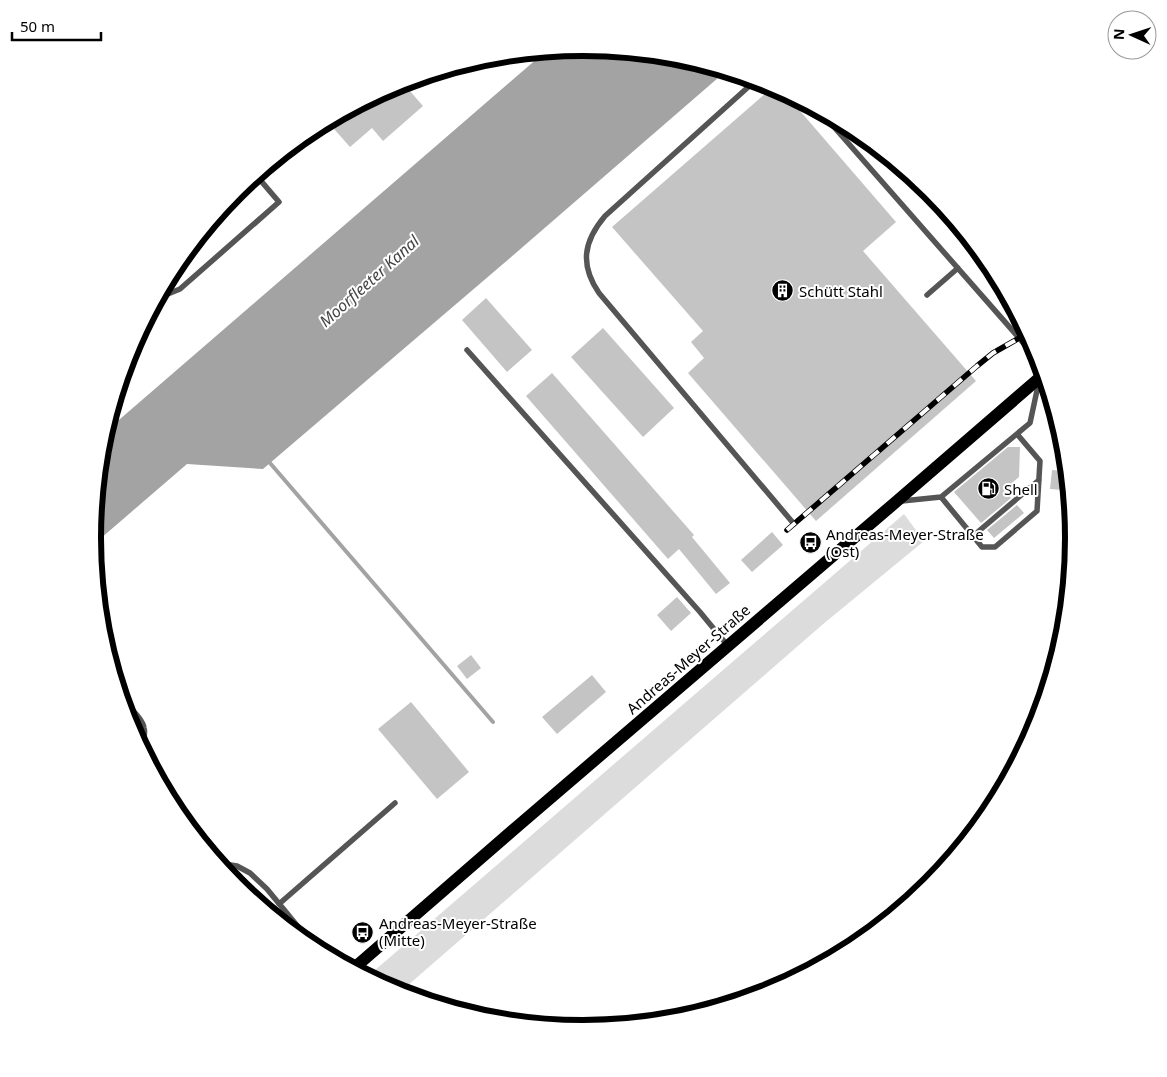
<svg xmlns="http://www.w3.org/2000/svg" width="1167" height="1077" viewBox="0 0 1167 1077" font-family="'Noto Sans',sans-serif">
<rect width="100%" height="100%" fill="#fff"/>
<path fill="#dcdcdc" d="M 904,514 L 924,541 L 822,625 L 399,993 L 367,977 Z"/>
<path fill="#a3a3a3" d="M 584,48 L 680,57 L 726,71 L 510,258 L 263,469 L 187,464 L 93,545 L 93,538 L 102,442 L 105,432 L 546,51 Z"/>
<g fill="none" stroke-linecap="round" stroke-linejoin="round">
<path stroke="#a3a3a3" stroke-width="4" d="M 270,463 L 493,722"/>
</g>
<path fill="#c4c4c4" d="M 403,83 L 423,106 L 383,141 L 372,128 L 350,147 L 327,121 L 396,85 Z
M 774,86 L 782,90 L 896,222 L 863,251 L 976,381 L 816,521 L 688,373 L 704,358 L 691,342 L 703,331 L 612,227 Z
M 999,280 L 1014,306 L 1010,309 L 991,287 Z
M 486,298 L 532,350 L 507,372 L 462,320 Z
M 603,328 L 674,408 L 643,437 L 571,357 Z
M 552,373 L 694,535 L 692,537 L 730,583 L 716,594 L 679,549 L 668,559 L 526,396 Z
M 1008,447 L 1020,447 L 1019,477 L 1004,490 L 1011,498 L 981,523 L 954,492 Z
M 1052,470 L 1064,471 L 1062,490 L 1050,489 Z
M 1017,505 L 1024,513 L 994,538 L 987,530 Z
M 772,532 L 783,545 L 752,572 L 741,560 Z
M 677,597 L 691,613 L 671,631 L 657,615 Z
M 471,655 L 481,668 L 467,679 L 457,666 Z
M 592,675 L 606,692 L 557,734 L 542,717 Z
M 411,702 L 469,772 L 437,799 L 378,729 Z"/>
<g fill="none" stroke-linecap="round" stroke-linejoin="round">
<path stroke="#555" stroke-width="5.5" d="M 756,80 L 605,216 C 583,242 580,265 599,293 L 794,524
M 820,111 L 1041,363
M 160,295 L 163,296 L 180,289 L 279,202 L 256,175
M 927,295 L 958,268
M 467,350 L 700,612 L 728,646
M 117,393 L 119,391 L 118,390
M 941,497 L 982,547 L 995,547 L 1037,511 L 1040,461 L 1017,434
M 902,501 L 941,497 L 1030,423 L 1039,381
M 973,536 L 1039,480
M 122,699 C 128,706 143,719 144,728 C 146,734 143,742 142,749
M 218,863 L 237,866 L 250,873 L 267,889 L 318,951
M 279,904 L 395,803"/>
<path stroke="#000" stroke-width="12" d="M 353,969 L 519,825 L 897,501 L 1044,374"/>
<defs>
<path id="rail" d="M 787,530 L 977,366 L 993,353 L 1028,333"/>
</defs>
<use href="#rail" stroke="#000" stroke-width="5.5"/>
<use href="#rail" stroke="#fff" stroke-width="4" stroke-dasharray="11" stroke-linecap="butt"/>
</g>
<defs>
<symbol id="building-disc" viewBox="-11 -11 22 22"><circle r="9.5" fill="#000" stroke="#fff"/><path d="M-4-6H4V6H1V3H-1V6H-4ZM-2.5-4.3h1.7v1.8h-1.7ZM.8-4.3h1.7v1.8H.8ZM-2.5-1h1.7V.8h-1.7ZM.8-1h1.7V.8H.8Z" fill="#fff"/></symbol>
<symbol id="fuel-disc" viewBox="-11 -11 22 22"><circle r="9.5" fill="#000" stroke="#fff"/><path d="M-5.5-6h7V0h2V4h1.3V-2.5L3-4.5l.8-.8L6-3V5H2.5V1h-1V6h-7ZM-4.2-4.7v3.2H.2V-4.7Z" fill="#fff"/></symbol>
<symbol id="bus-disc" viewBox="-11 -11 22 22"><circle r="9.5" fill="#000" stroke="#fff"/><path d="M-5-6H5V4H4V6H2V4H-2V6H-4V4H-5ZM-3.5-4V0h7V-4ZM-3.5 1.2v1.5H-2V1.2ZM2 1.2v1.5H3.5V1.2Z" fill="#fff"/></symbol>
</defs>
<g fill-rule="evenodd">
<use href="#building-disc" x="770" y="278" width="25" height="25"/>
<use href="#fuel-disc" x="976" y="476" width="25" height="25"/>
<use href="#bus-disc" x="798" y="530" width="25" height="25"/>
<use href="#bus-disc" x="350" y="920" width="25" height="25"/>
</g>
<g text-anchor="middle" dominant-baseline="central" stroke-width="4" stroke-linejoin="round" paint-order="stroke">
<g font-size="15" fill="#000" stroke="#fff" text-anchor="start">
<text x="799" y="291">Schütt Stahl</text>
<text x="1004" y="489">Shell</text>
<text x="826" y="534">Andreas-Meyer-Straße<tspan x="826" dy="17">(Ost)</tspan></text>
<text x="379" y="923">Andreas-Meyer-Straße<tspan x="379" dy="17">(Mitte)</tspan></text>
</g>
<g font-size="15" fill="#000" stroke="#fff">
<text transform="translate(688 659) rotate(-41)">Andreas-Meyer-Straße</text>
</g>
<g font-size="16" font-style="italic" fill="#444" stroke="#fff">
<text transform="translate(369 281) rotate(-42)">Moorfleeter Kanal</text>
</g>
</g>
<path d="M0 0H1167V1077H0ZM101 538a482 482 0 1 1 964 0a482 482 0 1 1-964 0Z" fill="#fff" fill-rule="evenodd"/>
<path fill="none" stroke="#000" stroke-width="6" d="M101 538a482 482 0 1 1 964 0a482 482 0 1 1-964 0Z"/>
<g transform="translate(1132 35) rotate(273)"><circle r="24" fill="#ffffff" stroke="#999999"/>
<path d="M0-4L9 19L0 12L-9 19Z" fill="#000000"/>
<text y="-8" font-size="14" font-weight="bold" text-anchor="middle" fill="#000000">N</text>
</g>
<path d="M12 32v8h89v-8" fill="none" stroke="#000000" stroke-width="2.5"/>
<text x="20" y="32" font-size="15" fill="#000000" stroke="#ffffff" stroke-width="4" paint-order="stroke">50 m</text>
</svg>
